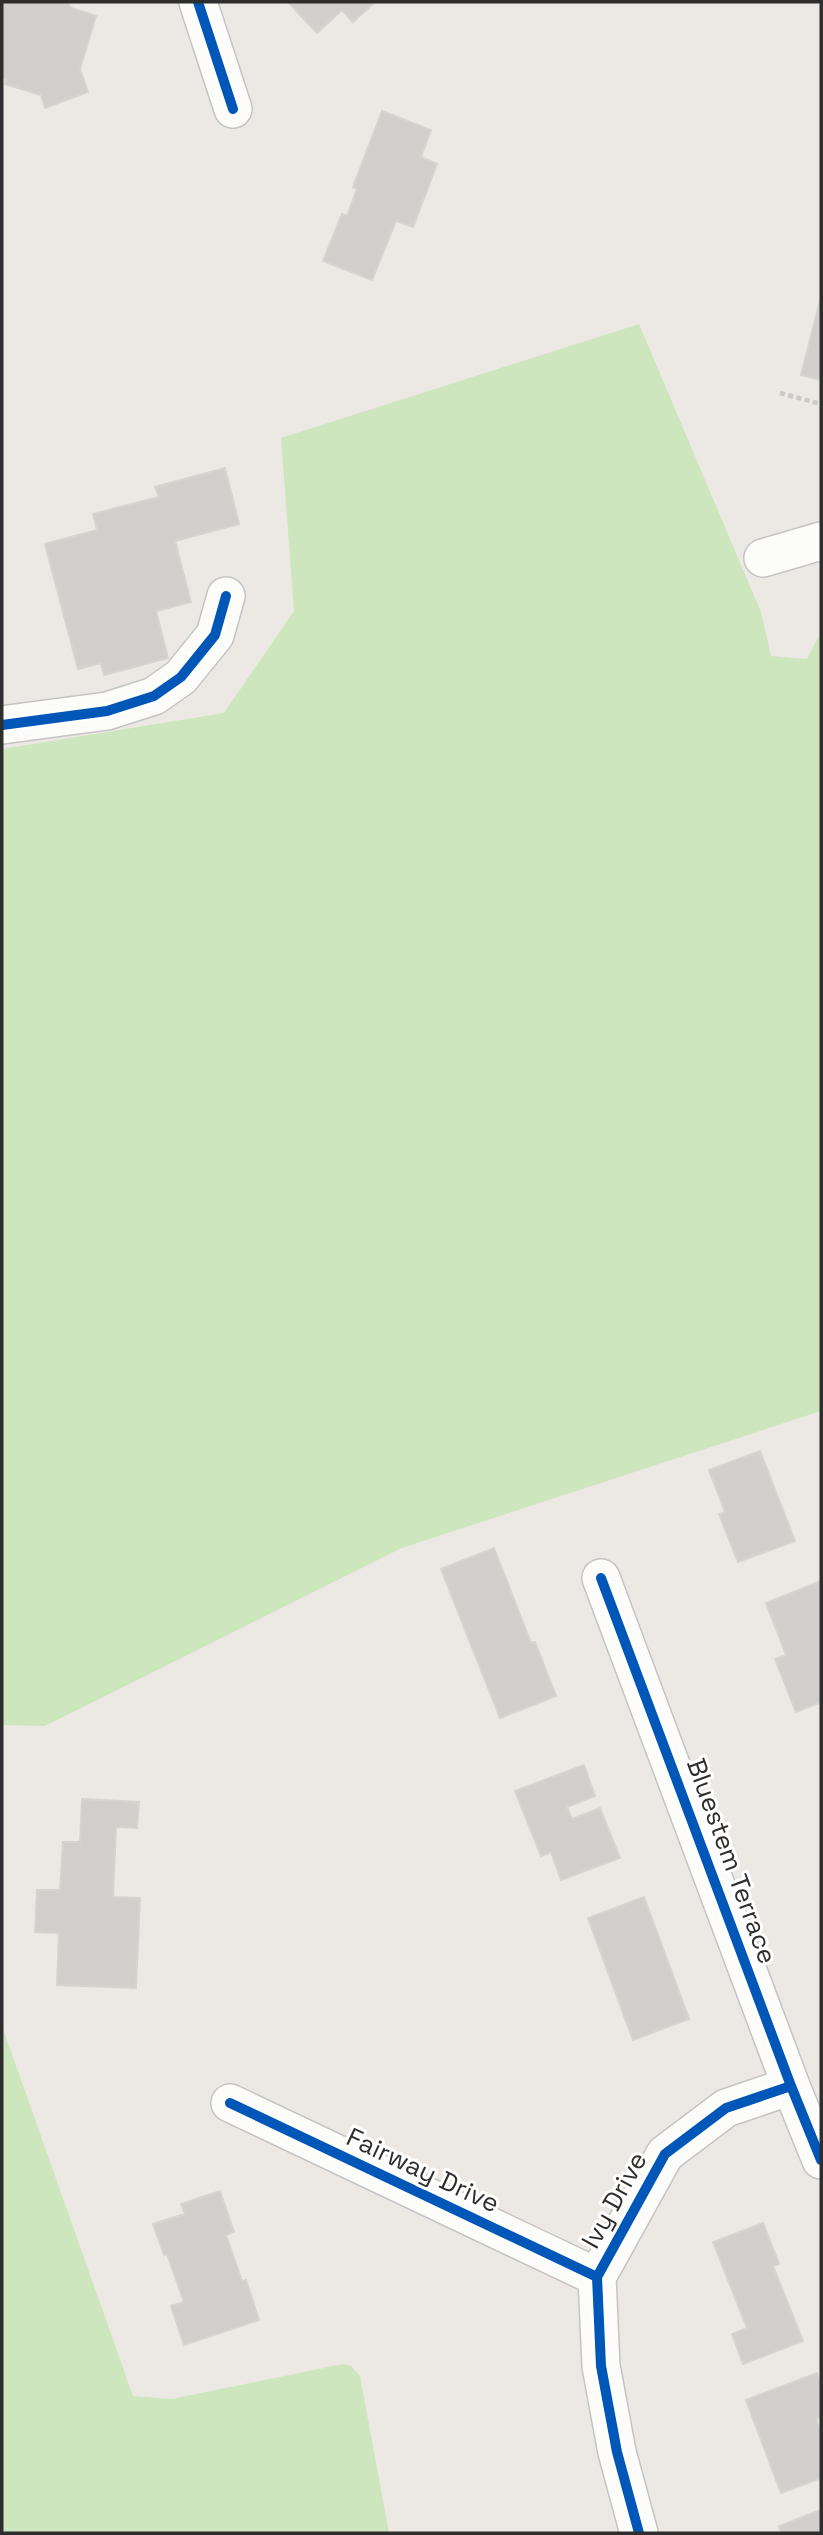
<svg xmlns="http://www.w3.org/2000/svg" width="823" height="2535" viewBox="0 0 823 2535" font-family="'Space Grotesk',sans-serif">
<rect width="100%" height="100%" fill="#ece8e4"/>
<path fill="#cee6be" d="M 639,324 L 761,612 L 771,656 L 807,659 L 821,632 L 821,1411 L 402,1548 L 45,1726 L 2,1725 L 2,749 L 224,713 L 294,611 L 281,438 Z
M 2,2026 L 133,2396 L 172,2399 L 343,2364 L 351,2366 L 360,2376 L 389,2533 L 2,2533 Z"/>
<path fill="#d1cecb" stroke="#d7d4d0" stroke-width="2" d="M 2,2 L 68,2 L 71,8 L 96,16 L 80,69 L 88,92 L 45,108 L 41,95 L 5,84 L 6,79 L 2,78 Z
M 288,2 L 375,2 L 353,22 L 342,10 L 317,33 Z
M 382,111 L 431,130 L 421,157 L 437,164 L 413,227 L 396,221 L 372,280 L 323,261 L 342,214 L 347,216 L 357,189 L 353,187 Z
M 821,297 L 821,380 L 801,375 Z
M 225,468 L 239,524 L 175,541 L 191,602 L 156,611 L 168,658 L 104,675 L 101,663 L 78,669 L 45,544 L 97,530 L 93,514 L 159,497 L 155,487 Z
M 760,1451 L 795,1541 L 738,1562 L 719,1514 L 725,1512 L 709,1470 Z
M 494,1548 L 531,1643 L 535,1642 L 556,1696 L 500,1718 L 441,1569 Z
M 821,1581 L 821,1702 L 796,1712 L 775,1659 L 786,1655 L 766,1603 Z
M 584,1765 L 595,1796 L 567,1807 L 572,1819 L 600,1808 L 620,1858 L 561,1880 L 551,1852 L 541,1856 L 515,1791 Z
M 82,1799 L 139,1802 L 137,1828 L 116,1827 L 113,1897 L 140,1898 L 136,1988 L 57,1985 L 59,1933 L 35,1932 L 37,1890 L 60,1890 L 63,1842 L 80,1842 Z
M 644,1897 L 689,2019 L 633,2040 L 588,1918 Z
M 220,2191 L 234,2232 L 226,2235 L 242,2281 L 246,2280 L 259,2320 L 184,2345 L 171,2306 L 184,2302 L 167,2254 L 164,2255 L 153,2224 L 185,2214 L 181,2204 Z
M 763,2223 L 779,2264 L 773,2266 L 803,2341 L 743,2364 L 732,2334 L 747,2328 L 713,2242 Z
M 817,2373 L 821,2383 L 821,2417 L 816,2419 L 821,2433 L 821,2478 L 781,2493 L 746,2400 Z
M 821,2510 L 821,2533 L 781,2533 L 779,2526 Z"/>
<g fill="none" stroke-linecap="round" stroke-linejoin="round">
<defs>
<path id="minor" d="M 198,2 L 233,109
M 763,558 L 821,541
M 2,725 L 107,711 L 154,696 L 181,677 L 215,635 L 226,596
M 601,1578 L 791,2086 L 821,2160
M 230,2103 L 597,2277
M 639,2533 L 617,2452 L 601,2366 L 597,2277 L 665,2154 L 726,2108 L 791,2086"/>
</defs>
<use href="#minor" stroke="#c5c4c5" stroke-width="40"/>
<path stroke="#c9c9c8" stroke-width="4.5" stroke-dasharray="5 3.5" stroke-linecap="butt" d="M 780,393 L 821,404"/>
<use href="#minor" stroke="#fcfcfb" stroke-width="37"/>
<defs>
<path id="cycleway" d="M 198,2 L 233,109
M 2,725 L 107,711 L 154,696 L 181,677 L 215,635 L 226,596
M 601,1578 L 791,2086 L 821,2160
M 230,2103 L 597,2277
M 639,2533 L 617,2452 L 601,2366 L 597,2277 L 665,2154 L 726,2108 L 791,2086"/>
</defs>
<use href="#cycleway" stroke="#fff" stroke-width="15"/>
<use href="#cycleway" stroke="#0057b8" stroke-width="10"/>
</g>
<g text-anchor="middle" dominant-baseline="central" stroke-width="6" stroke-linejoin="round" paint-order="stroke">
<g font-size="26" fill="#2e2e2e" stroke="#fff">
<text transform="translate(732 1861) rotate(70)">Bluestem Terrace</text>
<text transform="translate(423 2170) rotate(25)">Fairway Drive</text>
<text transform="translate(614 2200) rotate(-61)">Ivy Drive</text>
</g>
</g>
<rect width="823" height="2535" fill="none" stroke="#2e2e2e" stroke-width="7"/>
</svg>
